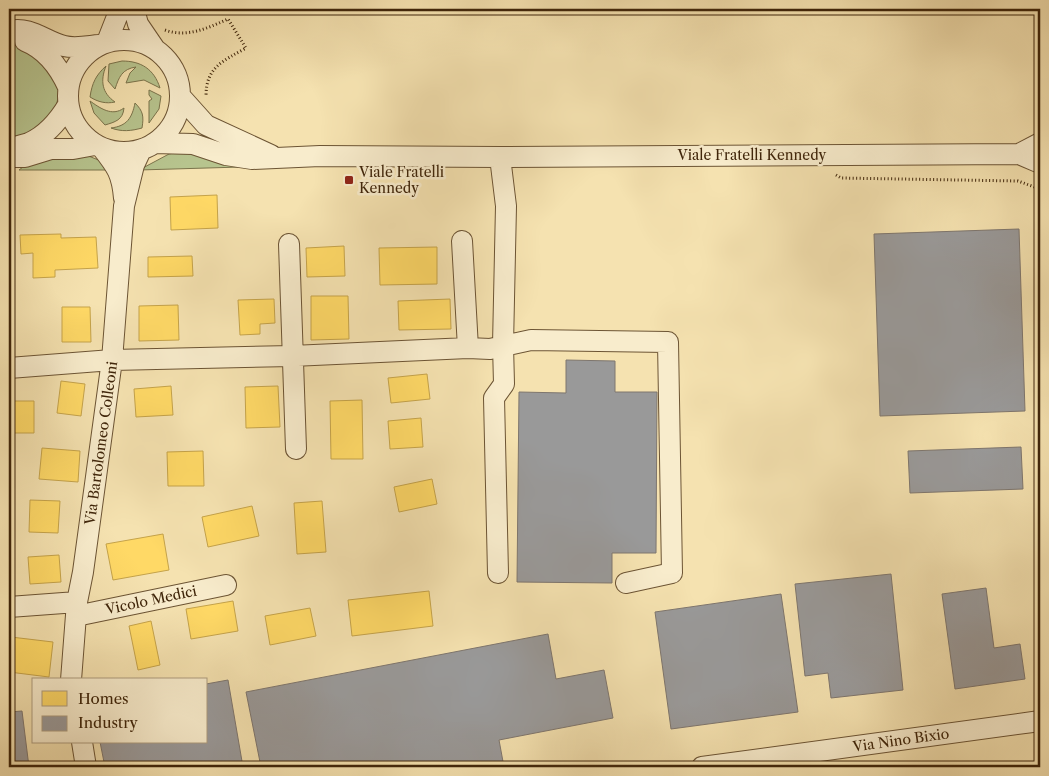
<svg xmlns="http://www.w3.org/2000/svg" width="1049" height="776" viewBox="0 0 1049 776" font-family="'Libre Caslon Text',serif">
<rect width="100%" height="100%" fill="#f5e2b0"/>
<filter id="stains"><feTurbulence type="fractalNoise" baseFrequency=".004" numOctaves="4"/><feColorMatrix values="0 0 0 0 .2 0 0 0 0 .09 0 0 0 0 .02 0 0 0 .5 -.17"/></filter>
<radialGradient id="worn" r=".72"><stop offset=".6" stop-color="#630" stop-opacity="0"/><stop offset="1" stop-color="#630" stop-opacity=".3"/></radialGradient>
<path fill="#b7c48e" stroke="#7b744c" d="M 9,45 L 17,45 L 30,50 L 57,80 L 59,93 L 56,107 L 32,134 L 9,139 Z
M 122,61 C 141,61 154,69 160,88 L 144,80 L 126,83 L 130,73 L 136,67 C 122,69 119,77 115,89 L 108,81 L 109,64 Z
M 106,66 C 100,81 102,93 115,102 C 106,104 98,102 90,97 C 92,83 96,75 106,66 Z
M 149,90 L 161,96 L 159,109 L 149,123 L 149,101 L 152,99 L 149,95 Z
M 90,101 C 100,108 112,117 124,108 C 123,120 115,122 105,125 L 94,113 Z
M 135,103 C 143,111 144,116 142,128 C 131,131 122,132 111,128 C 127,126 132,118 135,103 Z
M 76,151 L 101,161 L 109,170 L 19,170 L 27,164 Z
M 184,151 L 241,167 L 139,170 L 169,154 Z"/>
<path fill="#ffd966" stroke="#c5a34a" d="M 217,195 L 218,228 L 171,230 L 170,197 Z
M 61,234 L 61,238 L 96,237 L 98,268 L 55,270 L 55,277 L 33,278 L 33,253 L 21,254 L 20,235 Z
M 344,246 L 345,276 L 307,277 L 306,248 Z
M 437,247 L 437,284 L 380,285 L 379,248 Z
M 192,256 L 193,276 L 148,277 L 148,257 Z
M 311,296 L 348,296 L 349,339 L 311,340 Z
M 274,299 L 275,323 L 260,324 L 260,334 L 240,335 L 238,300 Z
M 450,299 L 451,329 L 399,330 L 398,301 Z
M 178,305 L 179,340 L 139,341 L 139,306 Z
M 62,307 L 90,307 L 91,342 L 62,342 Z
M 427,374 L 430,399 L 391,403 L 388,378 Z
M 61,381 L 85,384 L 81,416 L 57,413 Z
M 171,386 L 173,415 L 136,417 L 134,389 Z
M 278,386 L 280,427 L 246,428 L 245,387 Z
M 362,400 L 363,459 L 331,459 L 330,401 Z
M 9,401 L 34,401 L 34,433 L 9,433 Z
M 421,418 L 423,447 L 390,449 L 388,421 Z
M 42,448 L 80,451 L 78,482 L 39,479 Z
M 203,451 L 204,486 L 168,486 L 167,452 Z
M 432,479 L 437,504 L 399,512 L 394,487 Z
M 30,500 L 60,501 L 58,533 L 29,532 Z
M 322,501 L 326,552 L 297,554 L 294,503 Z
M 252,506 L 259,536 L 208,547 L 202,517 Z
M 163,534 L 169,570 L 113,580 L 106,544 Z
M 59,555 L 61,582 L 30,584 L 28,557 Z
M 429,591 L 433,626 L 352,636 L 348,600 Z
M 233,601 L 238,631 L 191,639 L 186,609 Z
M 310,608 L 316,636 L 270,645 L 265,616 Z
M 151,621 L 160,665 L 138,670 L 129,626 Z
M 11,637 L 53,642 L 49,677 L 9,672 Z
M 996,763 L 997,767 L 969,767 L 968,766 Z"/>
<path fill="#999" stroke="#7e766e" d="M 1019,229 L 1025,411 L 880,416 L 874,234 Z
M 566,360 L 615,361 L 615,392 L 657,392 L 656,553 L 612,553 L 612,583 L 517,582 L 519,392 L 566,393 Z
M 1021,447 L 1023,489 L 910,493 L 908,451 Z
M 891,574 L 903,690 L 831,698 L 828,673 L 805,676 L 795,584 Z
M 986,588 L 994,648 L 1020,644 L 1025,679 L 955,689 L 942,594 Z
M 781,594 L 798,712 L 671,729 L 655,612 Z
M 548,634 L 556,679 L 604,670 L 613,718 L 499,740 L 504,767 L 261,767 L 246,692 Z
M 228,680 L 243,767 L 105,767 L 100,742 L 206,742 L 206,684 Z
M 22,711 L 29,767 L 9,767 L 9,712 Z"/>
<g fill="none" stroke-linecap="round" stroke-linejoin="round">
<defs>
<path id="minor" d="M 134,9 L 138,24 L 155,49
M 9,31 C 31,26 44,41 64,46 C 75,49 88,46 99,45
M68 96a56 56 0 1 1 112 0a56 56 0 1 1-112 0Z
M 25,41 C 45,49 59,67 68,87
M 107,42 L 120,9
M 180,96 L 206,125 L 271,155
M 154,143 L 193,144 L 226,155 L 252,159 L 320,156 L 500,157 L 1019,154 L 1040,163
M 102,148 C 117,167 122,174 124,198
M 10,149 C 16,146 23,145 29,143 C 45,136 59,120 68,105
M 1019,154 L 1040,143
M 9,157 L 25,157 L 51,149 L 73,149 L 95,145
M 289,244 L 296,449
M 468,348 L 490,349 L 531,340 L 668,342 L 672,573 L 626,583
M 9,368 L 112,360 L 292,356 L 468,348 L 462,241
M 498,573 L 494,398 L 504,384 L 503,345 L 506,206 L 500,157
M 9,607 L 77,602
M 76,616 L 226,585
M 71,680 L 77,602 L 83,572 L 112,360 L 124,206 L 134,165 L 141,150
M 82,742 L 86,767
M 702,767 L 1040,721"/>
</defs>
<use href="#minor" stroke="#6c5434" stroke-width="22"/>
<path stroke="#3f250a" stroke-width="3" stroke-dasharray="1 2.5" stroke-linecap="butt" d="M 165,30 C 187,38 208,28 228,19 L 246,48 C 223,61 206,67 206,96
M 836,175 L 841,178 L 1018,181 L 1040,189"/>
<use href="#minor" stroke="#f8eccc" stroke-width="20"/>
</g>
<rect fill="#8f2418" stroke="#f8eccc" stroke-width="2" x="344" y="175" width="10" height="10" rx="2.5"/>
<g text-anchor="middle" dominant-baseline="central" stroke-width="5" stroke-linejoin="round" paint-order="stroke">
<g font-size="14" fill="#3f250a" stroke="#f8eccc">
<text x="752" y="155">Viale Fratelli Kennedy</text>
<text transform="translate(101 443) rotate(-82)">Via Bartolomeo Colleoni</text>
<text transform="translate(151 600) rotate(-12)">Vicolo Medici</text>
<text transform="translate(901 740) rotate(-8)">Via Nino Bixio</text>
</g>
<g font-size="14" fill="#3f250a" stroke="#f8eccc" text-anchor="start">
<text x="359" y="172">Viale Fratelli<tspan x="359" dy="16">Kennedy</tspan></text>
</g>
</g>
<rect width="1049" height="776" fill="none" stroke="#f5e2b0" stroke-width="30"/>
<rect x="10" y="10" width="1029" height="756" fill="none" stroke="#3f250a" stroke-width="2.5"/>
<rect x="15" y="15" width="1019" height="746" fill="none" stroke="#3f250a"/>
<rect x="32" y="678" width="175" height="65" fill="#f8eccc" stroke="#ae9c7e"/>
<rect x="42" y="691" width="25" height="15" fill="#ffd966" stroke="#ae9c7e"/>
<text x="78" y="704" font-size="15" fill="#3f250a">Homes</text>
<rect x="42" y="716" width="25" height="15" fill="#999999" stroke="#ae9c7e"/>
<text x="78" y="728" font-size="15" fill="#3f250a">Industry</text>
<rect width="100%" height="100%" filter="url(#stains)"/>
<rect width="100%" height="100%" fill="url(#worn)"/>
</svg>
